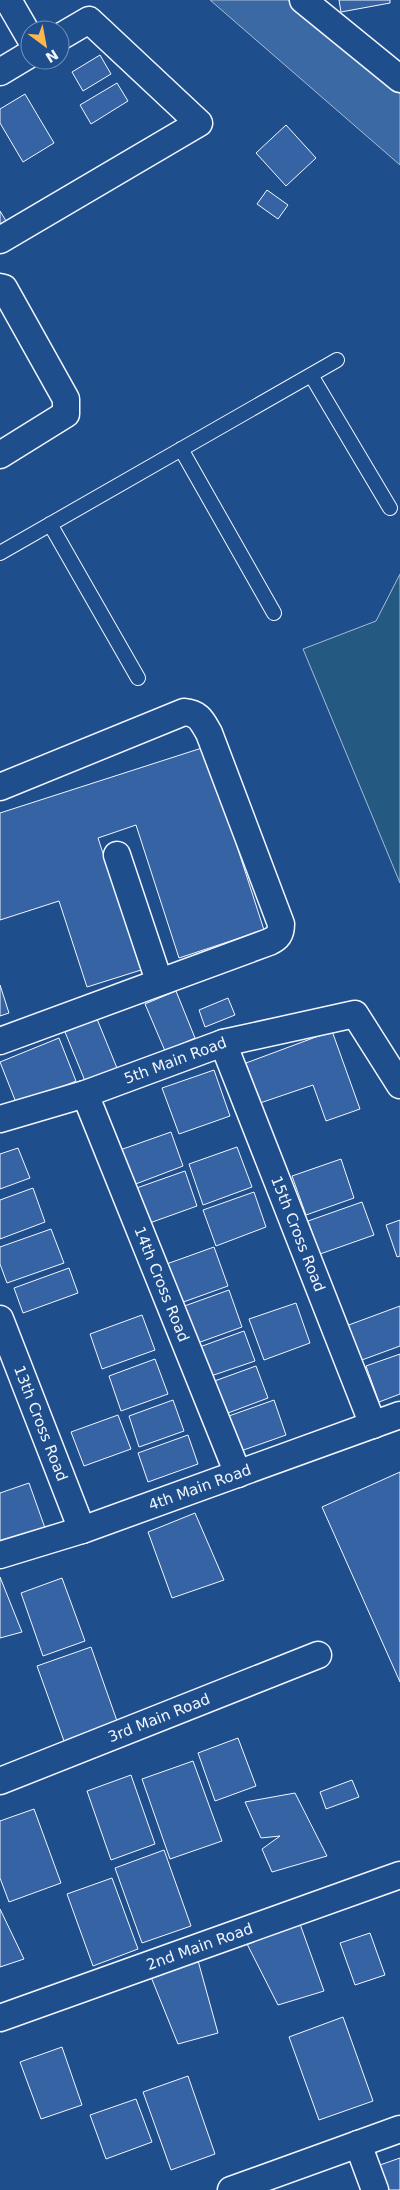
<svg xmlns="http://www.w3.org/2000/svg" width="400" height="2190" viewBox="0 0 400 2190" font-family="'DejaVu Sans',sans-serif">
<rect width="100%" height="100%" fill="#1f4e8c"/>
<path fill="#245a82" stroke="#a8bbd7" d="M 400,574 L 400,883 L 303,649 L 376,621 Z"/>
<path fill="#3b69a3" stroke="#a8bbd7" d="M 210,0 L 288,0 L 400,94 L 400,165 Z"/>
<path fill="#3563a3" stroke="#f2f6ff" d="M 339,0 L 390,0 L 390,3 L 341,12 Z
M 100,55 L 111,74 L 83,91 L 72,72 Z
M 117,83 L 128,101 L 91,124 L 80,105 Z
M 25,94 L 54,143 L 23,162 L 0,123 L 0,109 Z
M 286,125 L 316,158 L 286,186 L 256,153 Z
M 267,190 L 288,205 L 278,219 L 257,204 Z
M 0,211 L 11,229 L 0,235 Z
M 205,747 L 264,930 L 179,958 L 136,825 L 98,838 L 141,970 L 87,987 L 59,901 L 0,920 L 0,813 Z
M 0,985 L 9,1013 L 0,1016 Z
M 176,991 L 195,1038 L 165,1051 L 145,1004 Z
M 228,998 L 235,1015 L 205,1027 L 199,1010 Z
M 97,1019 L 117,1068 L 85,1081 L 65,1032 Z
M 332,1031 L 360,1109 L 326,1121 L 313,1085 L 260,1103 L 246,1063 Z
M 59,1038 L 76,1081 L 17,1105 L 0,1062 Z
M 214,1070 L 230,1116 L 179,1134 L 162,1088 Z
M 171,1132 L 183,1166 L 133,1185 L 120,1150 Z
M 237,1147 L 252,1187 L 203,1205 L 189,1164 Z
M 18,1148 L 30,1178 L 0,1189 L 0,1154 Z
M 341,1159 L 354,1198 L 306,1215 L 292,1176 Z
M 185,1171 L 197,1206 L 144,1225 L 131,1190 Z
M 33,1188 L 45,1222 L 0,1239 L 0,1200 Z
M 254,1192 L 266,1227 L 216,1246 L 203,1210 Z
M 362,1202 L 374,1235 L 320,1254 L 308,1221 Z
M 400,1220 L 400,1256 L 397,1257 L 386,1225 Z
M 51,1229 L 64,1263 L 7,1283 L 0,1264 L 0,1247 Z
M 214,1247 L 228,1286 L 175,1305 L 161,1266 Z
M 69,1268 L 78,1293 L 23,1313 L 14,1288 Z
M 229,1290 L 242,1327 L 192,1345 L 179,1308 Z
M 296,1303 L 310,1343 L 264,1360 L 249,1319 Z
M 400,1306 L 400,1346 L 359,1361 L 346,1326 Z
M 142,1315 L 155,1350 L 102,1369 L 90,1334 Z
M 244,1331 L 255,1361 L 205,1378 L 194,1349 Z
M 400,1354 L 400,1394 L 379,1402 L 366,1366 Z
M 155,1359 L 168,1394 L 121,1411 L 109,1376 Z
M 256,1366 L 268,1398 L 220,1416 L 209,1383 Z
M 173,1400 L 184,1431 L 139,1447 L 129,1416 Z
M 274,1400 L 286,1435 L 238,1452 L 226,1417 Z
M 118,1415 L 131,1449 L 84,1466 L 71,1432 Z
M 188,1435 L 198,1464 L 148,1482 L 138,1453 Z
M 400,1472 L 400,1682 L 322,1507 Z
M 29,1483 L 45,1528 L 0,1545 L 0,1493 Z
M 195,1513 L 224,1580 L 172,1598 L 148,1532 Z
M 0,1577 L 22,1632 L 0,1638 Z
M 62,1578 L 85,1641 L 43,1656 L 21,1593 Z
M 91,1647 L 117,1721 L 64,1741 L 37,1666 Z
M 238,1738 L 256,1786 L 215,1801 L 198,1753 Z
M 193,1761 L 222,1841 L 170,1859 L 142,1779 Z
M 131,1775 L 155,1844 L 111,1860 L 87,1791 Z
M 352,1780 L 359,1797 L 326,1809 L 320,1792 Z
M 295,1793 L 327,1856 L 272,1872 L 262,1849 L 280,1836 L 261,1838 L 245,1802 Z
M 34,1809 L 61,1883 L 9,1902 L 0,1878 L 0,1821 Z
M 164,1850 L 191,1926 L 142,1943 L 115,1868 Z
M 112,1878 L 138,1949 L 93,1966 L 67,1894 Z
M 0,1909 L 24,1959 L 0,1967 Z
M 300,1924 L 324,1991 L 278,2005 L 246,1942 Z
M 370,1933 L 385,1975 L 355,1985 L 340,1943 Z
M 197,1957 L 218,2033 L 178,2044 L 149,1972 Z
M 343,2017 L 373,2101 L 319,2120 L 289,2037 Z
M 62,2047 L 82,2105 L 41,2119 L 20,2062 Z
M 188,2076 L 215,2154 L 171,2170 L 143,2092 Z
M 136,2099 L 152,2142 L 106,2159 L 90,2115 Z
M 400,2158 L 400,2190 L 385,2190 L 377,2166 Z"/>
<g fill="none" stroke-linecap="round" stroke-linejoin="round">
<defs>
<path id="service" d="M 311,375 L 390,508
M 181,449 L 274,613
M 50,524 L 138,678
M 0,553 L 337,360"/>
<g id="minor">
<path d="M 8,0 L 30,38"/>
<path d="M 303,0 L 400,79"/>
<path d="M 0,72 L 30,54"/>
<path d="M 0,240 L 199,123 L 89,20 L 60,37"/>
<path d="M 0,287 L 4,288 L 66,399 L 66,414 L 0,455"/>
<path d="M 0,787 L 184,712 C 199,713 202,721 209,733 L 281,924 C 281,934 278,938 269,942 L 0,1041"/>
<path d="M 117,855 L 159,981"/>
<path id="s1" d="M 223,1043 L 373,1425"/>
<path id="s2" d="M 85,1094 L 238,1474"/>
<path id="s3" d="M 0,1119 L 85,1094 L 223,1043 L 355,1014 L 400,1085"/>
<path id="s4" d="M 0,1319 L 82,1530"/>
<path id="s5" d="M 0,1555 L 82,1530 L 400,1415"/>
<path id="s6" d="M 0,1781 L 318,1655"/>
<path id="s7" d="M 0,2018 L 400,1875"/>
<path d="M 358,2144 L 375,2190"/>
<path d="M 231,2190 L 400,2129"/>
</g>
</defs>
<use href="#service" stroke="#f2f6ff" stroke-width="16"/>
<use href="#minor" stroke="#f2f6ff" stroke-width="29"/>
<use href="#service" stroke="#1f4e8c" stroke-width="14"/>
<use href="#minor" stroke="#1f4e8c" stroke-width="26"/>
</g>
<g text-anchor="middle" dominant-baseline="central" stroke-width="4" stroke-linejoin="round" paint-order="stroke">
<g font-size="15" fill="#f2f6ff" stroke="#1f4e8c">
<text stroke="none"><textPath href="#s3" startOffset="185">5th Main Road</textPath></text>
<text stroke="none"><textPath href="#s1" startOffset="205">15th Cross Road</textPath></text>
<text stroke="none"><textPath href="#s2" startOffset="205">14th Cross Road</textPath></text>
<text stroke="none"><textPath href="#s4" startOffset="112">13th Cross Road</textPath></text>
<text stroke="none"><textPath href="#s5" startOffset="211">4th Main Road</textPath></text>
<text stroke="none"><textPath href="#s6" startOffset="171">3rd Main Road</textPath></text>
<text stroke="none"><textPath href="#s7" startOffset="212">2nd Main Road</textPath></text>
</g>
</g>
<g transform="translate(45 45) rotate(148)"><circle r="24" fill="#1f4e8c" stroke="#7391ba"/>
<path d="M0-4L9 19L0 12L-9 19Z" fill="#ffb74d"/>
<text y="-8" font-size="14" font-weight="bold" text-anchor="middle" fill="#f2f6ff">N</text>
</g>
</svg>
